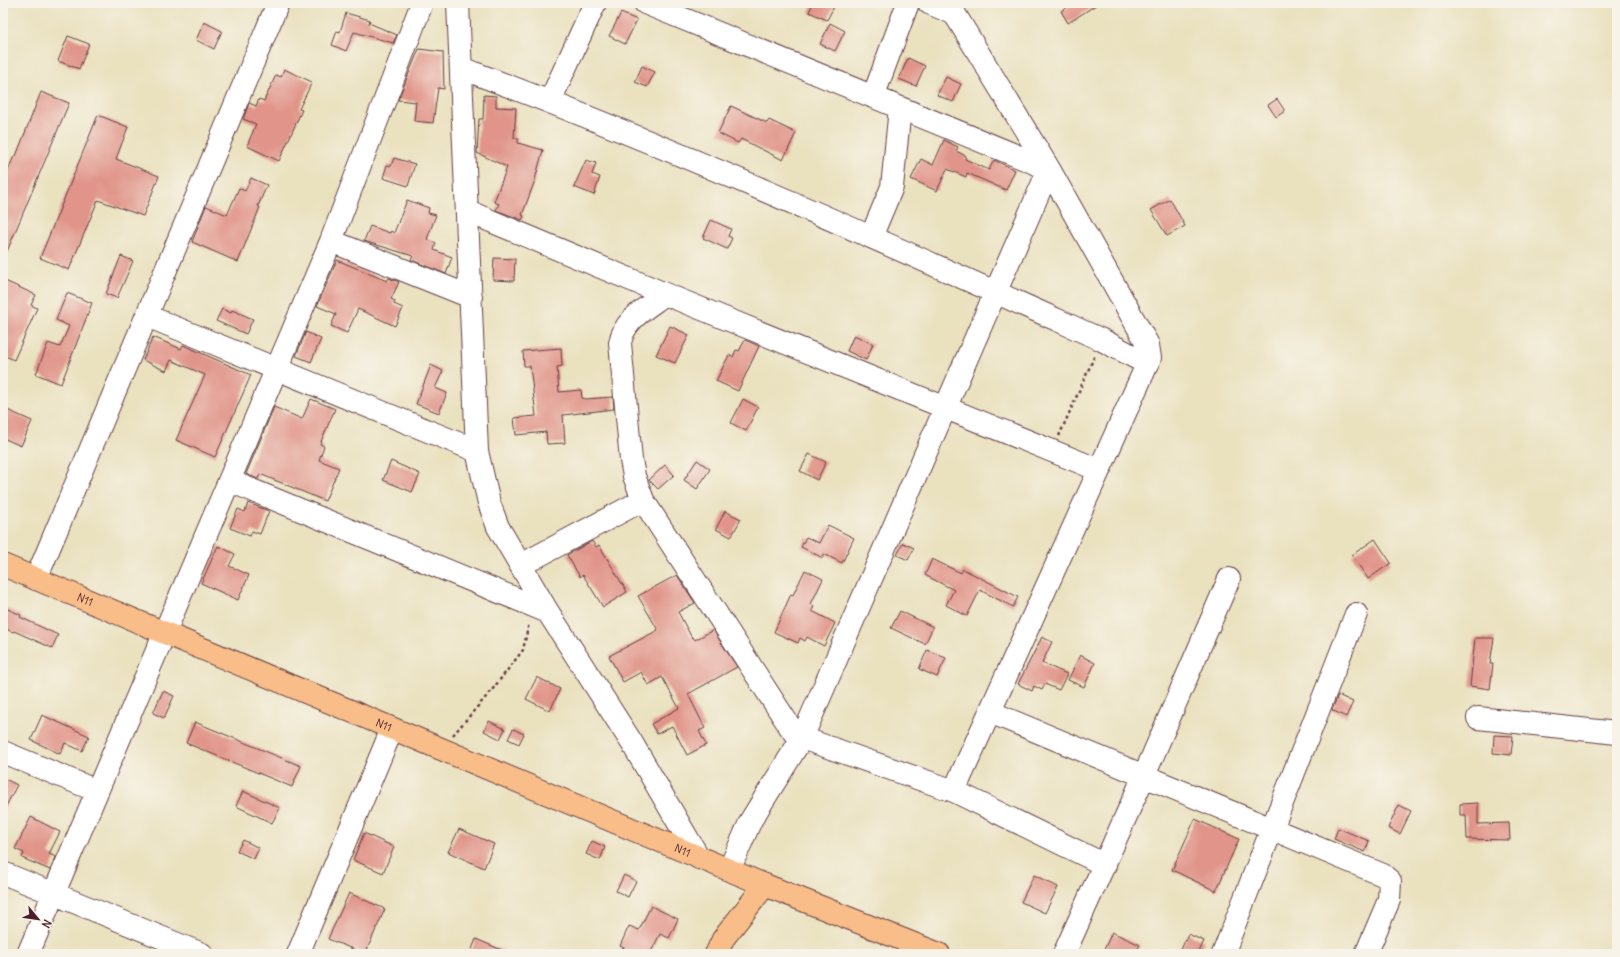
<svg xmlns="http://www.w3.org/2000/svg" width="1620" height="957" viewBox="0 0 1620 957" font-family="Delius,sans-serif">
<rect width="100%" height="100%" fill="#f7f3e8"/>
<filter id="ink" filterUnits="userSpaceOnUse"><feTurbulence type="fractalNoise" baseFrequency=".025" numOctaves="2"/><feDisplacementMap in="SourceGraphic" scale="8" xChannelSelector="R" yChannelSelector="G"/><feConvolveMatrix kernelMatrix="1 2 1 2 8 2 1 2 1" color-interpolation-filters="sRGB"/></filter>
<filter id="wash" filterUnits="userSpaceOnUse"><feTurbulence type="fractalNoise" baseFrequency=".012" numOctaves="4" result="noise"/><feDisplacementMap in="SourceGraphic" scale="16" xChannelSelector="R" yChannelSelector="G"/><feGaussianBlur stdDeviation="0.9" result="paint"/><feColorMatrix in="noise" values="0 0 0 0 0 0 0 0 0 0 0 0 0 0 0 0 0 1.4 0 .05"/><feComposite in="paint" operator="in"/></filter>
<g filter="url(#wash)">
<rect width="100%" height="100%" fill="#eae1bf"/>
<g id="blocks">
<path fill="#e1958a" d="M 813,3 L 836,3 L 827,20 L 809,12 Z
M 1074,3 L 1099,3 L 1068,23 L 1061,11 Z
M 346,13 L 370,20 L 369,23 L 397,35 L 393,43 L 354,32 L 346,51 L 332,45 L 337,31 L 340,32 Z
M 621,13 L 637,20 L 625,44 L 609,36 Z
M 204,22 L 222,31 L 214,49 L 196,40 Z
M 830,23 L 845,31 L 835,51 L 820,44 Z
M 68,36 L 89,44 L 79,69 L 58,61 Z
M 419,49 L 443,52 L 444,89 L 438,88 L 433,123 L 414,121 L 416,102 L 398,100 Z
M 908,58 L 925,66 L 916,86 L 899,79 Z
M 642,66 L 655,72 L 647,87 L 635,82 Z
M 284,69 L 312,82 L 299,109 L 302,110 L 279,161 L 247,146 L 256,124 L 243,119 L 249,103 L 256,106 L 259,99 L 264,101 L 276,75 L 281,77 Z
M 946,77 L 961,84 L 953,102 L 937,95 Z
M 41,92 L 69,103 L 3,261 L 3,182 L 14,156 L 16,156 Z
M 484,95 L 496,96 L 496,107 L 516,108 L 514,138 L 518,138 L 518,143 L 543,150 L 534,183 L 522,215 L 524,216 L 522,220 L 496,210 L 499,204 L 494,202 L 507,167 L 477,153 L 479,119 L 483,119 Z
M 1277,99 L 1285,111 L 1276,117 L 1268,105 Z
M 731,106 L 767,123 L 769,120 L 796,133 L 783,160 L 741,139 L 738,143 L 718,133 Z
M 98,115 L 128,127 L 116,159 L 159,176 L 143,216 L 98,200 L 69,270 L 40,258 Z
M 944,140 L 958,147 L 956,151 L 966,156 L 965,159 L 989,170 L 994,160 L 1015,170 L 1006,190 L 967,173 L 966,177 L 947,169 L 937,191 L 911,179 L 921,159 L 933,165 Z
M 394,158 L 415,164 L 408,186 L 383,178 L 387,165 L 391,166 Z
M 586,160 L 596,163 L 592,174 L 600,177 L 594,195 L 574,187 Z
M 251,178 L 267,185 L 258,206 L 260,207 L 238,262 L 192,242 L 206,206 L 227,215 L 239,188 L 245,191 Z
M 1170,199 L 1185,226 L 1167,236 L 1151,210 Z
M 407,200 L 429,208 L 428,213 L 436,215 L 427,239 L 436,243 L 434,250 L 452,257 L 446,274 L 411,260 L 413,256 L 364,241 L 370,226 L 390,233 L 391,231 L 394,233 Z
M 711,220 L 731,229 L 728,236 L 732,238 L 727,249 L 703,238 Z
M 121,256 L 133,261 L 117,298 L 106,294 Z
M 494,258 L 515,259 L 514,281 L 493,280 Z
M 337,260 L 387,281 L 389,278 L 399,282 L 391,299 L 395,301 L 394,304 L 403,308 L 395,326 L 358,309 L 347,333 L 331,326 L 336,314 L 317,306 Z
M 3,280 L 36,295 L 31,305 L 37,308 L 14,360 L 3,355 Z
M 67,293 L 92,303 L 61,384 L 36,374 L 48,343 L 60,347 L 69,326 L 56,320 Z
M 222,309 L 231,313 L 232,310 L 253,319 L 246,334 L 216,321 Z
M 670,326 L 689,335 L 675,363 L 656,355 Z
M 306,332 L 321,339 L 311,362 L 296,356 Z
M 854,335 L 873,344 L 866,360 L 847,351 Z
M 153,337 L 181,349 L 183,345 L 251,375 L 215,457 L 176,440 L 205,375 L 171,360 L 166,371 L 143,360 Z
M 745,340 L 759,346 L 738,391 L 716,381 L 729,355 L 733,357 L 736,350 L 739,351 Z
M 561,348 L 562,366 L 557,367 L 559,392 L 581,390 L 582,398 L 586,399 L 613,397 L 614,409 L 563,415 L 565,443 L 547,444 L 546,432 L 516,435 L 514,418 L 536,416 L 530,366 L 524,366 L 523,351 Z
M 431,365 L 443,371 L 435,388 L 447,393 L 439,413 L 416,404 Z
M 311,399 L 335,409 L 320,444 L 324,446 L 319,460 L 339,468 L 325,501 L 260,474 L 258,479 L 246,474 L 274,407 L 302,419 Z
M 743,399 L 758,407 L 746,431 L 731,423 Z
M 3,408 L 32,421 L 21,446 L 3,438 Z
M 809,454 L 826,462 L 817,480 L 800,471 Z
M 697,460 L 710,469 L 697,489 L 684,480 Z
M 391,461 L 420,474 L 412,492 L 383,480 Z
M 665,465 L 674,475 L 658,489 L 649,480 Z
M 248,503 L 269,511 L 260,534 L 252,531 L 250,536 L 230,528 L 238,509 L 245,512 Z
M 725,511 L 741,519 L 731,537 L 716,529 Z
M 828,525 L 854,538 L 842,563 L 824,554 L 823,558 L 801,547 L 806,537 L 819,543 Z
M 1375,539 L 1391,563 L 1368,579 L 1352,555 Z
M 592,541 L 596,547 L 599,545 L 627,592 L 603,607 L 583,575 L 580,577 L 567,555 Z
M 903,543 L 914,548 L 908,560 L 897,555 Z
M 218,546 L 235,554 L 229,566 L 249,575 L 238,600 L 201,583 Z
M 932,559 L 961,573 L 963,569 L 1018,597 L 1013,607 L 980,590 L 967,616 L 946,605 L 954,590 L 925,575 Z
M 805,570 L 823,579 L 811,604 L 814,606 L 812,611 L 835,623 L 824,646 L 807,637 L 805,641 L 800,638 L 798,643 L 774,632 L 791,594 L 793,595 Z
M 677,575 L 695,603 L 678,612 L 692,638 L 693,637 L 695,640 L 713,630 L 737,667 L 688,694 L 705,728 L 699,731 L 706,745 L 687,755 L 672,726 L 657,734 L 651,724 L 679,708 L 662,677 L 648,685 L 641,672 L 623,682 L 609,656 L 658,630 L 638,596 Z
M 3,607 L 21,615 L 20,617 L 58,635 L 52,648 L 14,631 L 13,632 L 3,628 Z
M 900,611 L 933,627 L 925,644 L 891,628 Z
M 1042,637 L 1052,642 L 1042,663 L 1067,674 L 1059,690 L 1045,684 L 1042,690 L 1034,686 L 1032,691 L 1018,684 Z
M 1475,638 L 1494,638 L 1490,664 L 1493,664 L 1490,689 L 1470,686 Z
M 927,650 L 946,658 L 937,677 L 919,669 Z
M 1080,655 L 1095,663 L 1084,687 L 1068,680 Z
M 537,677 L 560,689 L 550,711 L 526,699 Z
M 163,691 L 174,696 L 164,718 L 153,713 Z
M 1338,695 L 1353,702 L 1346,717 L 1332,710 Z
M 42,715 L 89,736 L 82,751 L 65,743 L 60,754 L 31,740 Z
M 489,721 L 505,729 L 500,739 L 484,731 Z
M 195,722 L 301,766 L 292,787 L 186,743 Z
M 513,729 L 524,734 L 519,744 L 508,739 Z
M 1494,735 L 1513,736 L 1511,755 L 1493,753 Z
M 3,778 L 17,785 L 3,812 Z
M 243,791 L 280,808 L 272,823 L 236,806 Z
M 1478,803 L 1478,824 L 1509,823 L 1510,840 L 1467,839 L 1466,815 L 1460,815 L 1460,804 Z
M 1399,805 L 1411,811 L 1400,834 L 1388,828 Z
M 31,817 L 60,832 L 49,854 L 56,857 L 50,870 L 22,858 L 24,853 L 15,849 Z
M 1195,819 L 1239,839 L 1216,891 L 1172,870 Z
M 1338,828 L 1369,841 L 1365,852 L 1334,839 Z
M 459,829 L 494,844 L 484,868 L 448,852 Z
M 364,833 L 394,847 L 383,873 L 353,860 Z
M 243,840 L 259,848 L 254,859 L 237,851 Z
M 592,841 L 605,847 L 600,860 L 586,854 Z
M 624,875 L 636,881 L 628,897 L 616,891 Z
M 1034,875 L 1058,887 L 1045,913 L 1021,902 Z
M 349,893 L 385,909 L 365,954 L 328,939 Z
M 651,906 L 678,919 L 669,938 L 660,934 L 650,954 L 636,954 L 620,946 L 629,926 L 639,930 Z
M 1112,932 L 1140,945 L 1135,954 L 1102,954 Z
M 1188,934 L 1204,941 L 1198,954 L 1179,954 Z
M 476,939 L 511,954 L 470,954 Z"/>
</g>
</g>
<g filter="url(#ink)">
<use href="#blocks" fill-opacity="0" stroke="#623c41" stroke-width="1"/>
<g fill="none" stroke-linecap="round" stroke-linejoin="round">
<defs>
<path id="minor" d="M 458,3 L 477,451 L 489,503 L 498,527 L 548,612 L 632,743 L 699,858
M 645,3 L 1049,169
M 929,3 L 955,14
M 948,3 L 1049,169 L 1148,345 L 1150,358 L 954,791
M 461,68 C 678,149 890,245 1102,340 L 1148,364
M 873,97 L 908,3
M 550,101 L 595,3
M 467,211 L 665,294 L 1099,470
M 871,237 L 892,187 L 900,108
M 331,241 L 471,297
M 665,294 C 647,308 624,319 620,343 L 631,460 L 634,476 L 643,500 L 792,730 L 802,738 L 954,791 L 1105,865
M 147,316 L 477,451
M 230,481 L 548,612
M 521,565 L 643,500
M 36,579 L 278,3
M 990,712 L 1383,875 L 1390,881 L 1389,900 L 1366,954
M 1478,718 L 1617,733
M 3,752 L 97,791
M 729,870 L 751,820 L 802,738 L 1049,169
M 3,873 L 202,954
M 28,954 L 331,241 L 422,3
M 298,954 L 392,729
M 1064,954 L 1144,776 L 1229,579
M 1223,954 L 1356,614"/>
<g id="major">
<path id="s1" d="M 3,565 L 765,885"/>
</g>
<path id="highway" d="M 716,954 L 723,939 L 765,885 L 939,954"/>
</defs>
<use href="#minor" stroke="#623c41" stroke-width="24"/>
<use href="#major" stroke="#623c41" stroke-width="24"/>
<use href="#highway" stroke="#623c41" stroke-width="24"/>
<path stroke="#623c41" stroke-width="2.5" stroke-dasharray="3 3" stroke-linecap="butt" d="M 1059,436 L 1095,355
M 453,735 L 492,690 L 523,650 L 529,623"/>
<use href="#minor" stroke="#fff" stroke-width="22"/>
<use href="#major" stroke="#f8bd88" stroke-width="22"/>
<use href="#highway" stroke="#f8bd88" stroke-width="22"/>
</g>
</g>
<g text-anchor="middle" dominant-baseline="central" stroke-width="4" stroke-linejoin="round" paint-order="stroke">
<g font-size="11" fill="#4a1f2b" stroke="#f7f3e8">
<text stroke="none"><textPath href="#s1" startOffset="89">N11</textPath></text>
<text stroke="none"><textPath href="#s1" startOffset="413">N11</textPath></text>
<text stroke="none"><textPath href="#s1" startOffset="737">N11</textPath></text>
</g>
</g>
<rect width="1620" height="957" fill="none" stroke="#f7f3e8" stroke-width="16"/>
<g transform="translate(38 919) rotate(119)" stroke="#f7f3e8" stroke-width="3" paint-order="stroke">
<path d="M0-3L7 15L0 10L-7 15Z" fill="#4a1f2b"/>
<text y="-6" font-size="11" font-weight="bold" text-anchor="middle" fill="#4a1f2b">N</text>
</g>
</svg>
